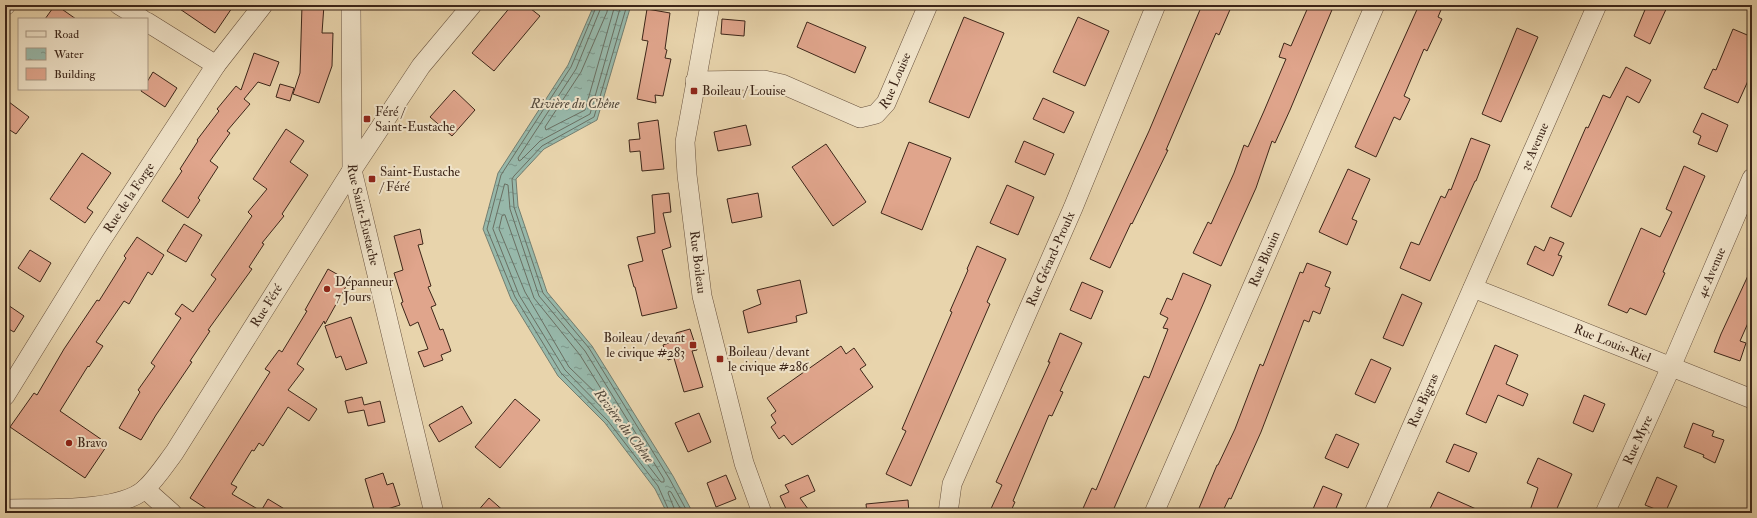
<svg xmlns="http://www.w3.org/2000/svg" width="1757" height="518" viewBox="0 0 1757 518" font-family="'IM FELL Double Pica',serif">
<defs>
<pattern id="water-ripples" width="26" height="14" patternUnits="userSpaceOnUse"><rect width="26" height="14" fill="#97b8aa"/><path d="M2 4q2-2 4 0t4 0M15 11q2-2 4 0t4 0" fill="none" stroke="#7c958a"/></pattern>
</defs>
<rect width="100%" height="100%" fill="#e8d4ac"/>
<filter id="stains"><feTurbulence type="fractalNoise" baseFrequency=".005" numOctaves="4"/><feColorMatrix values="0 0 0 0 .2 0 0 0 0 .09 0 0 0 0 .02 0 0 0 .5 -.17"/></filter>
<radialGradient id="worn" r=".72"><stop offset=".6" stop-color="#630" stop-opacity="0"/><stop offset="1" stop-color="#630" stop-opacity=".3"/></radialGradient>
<path fill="url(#water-ripples)" stroke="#737e70" d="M 594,5 L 631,5 L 597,120 L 544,149 L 516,179 L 518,206 L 547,292 L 592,346 L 673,476 L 693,513 L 667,513 L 655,489 L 605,423 L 558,376 L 511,299 L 483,229 L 498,173 L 568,65 Z"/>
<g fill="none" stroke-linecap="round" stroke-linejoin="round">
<path stroke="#6a6f62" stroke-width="1" d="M 597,5 L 571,67 L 501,175 L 487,229 L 515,297 L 561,373 L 608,421 L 658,486 L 670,513
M 602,5 L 576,69 L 518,158 L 519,161 L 521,160 L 540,141 L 590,114 L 621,5
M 608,5 L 607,12 L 581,72 L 545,127 L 546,130 L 585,110 L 615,5
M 627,5 L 594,117 L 542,146 L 514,176 L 512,179 L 514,207 L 543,293 L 589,348 L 669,478 L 688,513
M 505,184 L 508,185 L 510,209 L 539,296 L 585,351 L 664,479 L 664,482 L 661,482 L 611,417 L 565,370 L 519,295 L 493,229 Z
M 505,215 L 534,298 L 580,355 L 608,400 L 607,403 L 605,402 L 569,367 L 525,292 L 499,229 L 502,216 Z
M 676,513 L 668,493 L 669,491 L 671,492 L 683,513"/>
</g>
<path fill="#e0a58c" stroke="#3d2619" d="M 55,5 L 56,5 L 76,19 L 45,19 Z
M 174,5 L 234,5 L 215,33 Z
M 302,5 L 324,5 L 322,33 L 333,33 L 332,66 L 319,103 L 293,94 L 300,73 Z
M 512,5 L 526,5 L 540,16 L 494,71 L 472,53 Z
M 1202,5 L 1232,5 L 1219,35 L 1216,33 L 1166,150 L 1168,150 L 1132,224 L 1131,223 L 1110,268 L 1090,259 L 1149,131 Z
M 1309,5 L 1334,5 L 1290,110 L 1275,143 L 1272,141 L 1256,188 L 1221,266 L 1193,253 L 1208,222 L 1211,224 L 1234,173 L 1244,145 L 1248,147 L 1264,111 L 1286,59 L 1279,57 L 1284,43 L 1291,46 Z
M 1419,5 L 1443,5 L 1438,17 L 1442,19 L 1427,51 L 1424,49 L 1404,96 L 1410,99 L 1400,120 L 1394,117 L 1376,157 L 1355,147 Z
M 1647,5 L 1668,5 L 1650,44 L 1634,36 Z
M 647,9 L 670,13 L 665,49 L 667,50 L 665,58 L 671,59 L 663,96 L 655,95 L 656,103 L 637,99 L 648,41 L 642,40 Z
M 964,17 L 1004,33 L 969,118 L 929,102 Z
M 1078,17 L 1109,31 L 1085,86 L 1053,72 Z
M 722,19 L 745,21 L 744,36 L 721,34 Z
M 807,22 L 866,47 L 855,73 L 797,47 Z
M 1517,28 L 1538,37 L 1501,122 L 1482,114 Z
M 1733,29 L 1752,37 L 1752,72 L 1738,103 L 1704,88 L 1713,69 L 1716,70 Z
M 254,53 L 279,62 L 270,86 L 258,82 L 244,99 L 250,104 L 227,131 L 230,133 L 210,161 L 218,167 L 198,198 L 200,200 L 188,218 L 162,201 L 182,171 L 180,169 L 198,141 L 197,140 L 219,111 L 217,109 L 236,86 L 241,90 Z
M 1626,67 L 1651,80 L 1639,103 L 1627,96 L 1571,217 L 1551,207 L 1586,127 L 1588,128 L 1603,95 L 1610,98 Z
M 153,72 L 177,88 L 165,107 L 141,91 L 142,89 L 147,89 L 147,82 Z
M 280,84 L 294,88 L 290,101 L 276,97 Z
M 454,90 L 475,110 L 452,136 L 430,117 Z
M 1043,98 L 1074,112 L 1064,133 L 1033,119 Z
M 5,99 L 29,117 L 16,134 L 5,127 Z
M 1702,113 L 1728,125 L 1717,152 L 1698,144 L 1701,136 L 1693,132 Z
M 658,120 L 664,169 L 642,171 L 640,151 L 630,152 L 629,140 L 640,139 L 638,123 Z
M 746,125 L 751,145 L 718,151 L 714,132 Z
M 286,129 L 304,141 L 290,162 L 308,175 L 282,214 L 284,216 L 262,243 L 264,244 L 249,267 L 252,269 L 208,330 L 210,331 L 190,361 L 192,362 L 156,415 L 141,440 L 119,428 L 140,392 L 138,390 L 155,366 L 151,363 L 181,318 L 175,314 L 182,304 L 193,312 L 216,279 L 211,275 L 252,216 L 248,212 L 267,189 L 253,179 Z
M 1471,138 L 1490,145 L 1476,181 L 1475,181 L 1430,281 L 1400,268 L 1411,242 L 1419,245 L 1441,196 L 1445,198 L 1449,189 L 1451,190 Z
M 1024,141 L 1054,154 L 1045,175 L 1015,162 Z
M 909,142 L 951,158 L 922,230 L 881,213 Z
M 826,144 L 866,202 L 833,226 L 792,167 Z
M 82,153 L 111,173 L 87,208 L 93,212 L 85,223 L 50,199 Z
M 1684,166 L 1705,176 L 1663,272 L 1665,273 L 1646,315 L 1630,308 L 1627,313 L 1608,305 L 1641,228 L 1660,237 L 1672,212 L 1666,209 Z
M 1348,169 L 1370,179 L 1352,219 L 1357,221 L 1347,245 L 1319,232 Z
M 1007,185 L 1034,197 L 1018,235 L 990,223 Z
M 669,193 L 671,212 L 663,213 L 671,247 L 662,250 L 677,308 L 642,316 L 635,287 L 634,287 L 628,265 L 643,261 L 637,237 L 655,233 L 652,195 Z
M 758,193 L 762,217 L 732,223 L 727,199 Z
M 184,224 L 202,235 L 186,262 L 167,251 Z
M 420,229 L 423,244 L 418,245 L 431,286 L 428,287 L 436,305 L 431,307 L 440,330 L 443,329 L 451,351 L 441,355 L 443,360 L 424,367 L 418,352 L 428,349 L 418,322 L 410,326 L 401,303 L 403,302 L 394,273 L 403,270 L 394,236 Z
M 137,237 L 164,255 L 152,275 L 148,272 L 129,304 L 124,301 L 96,342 L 103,346 L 89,367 L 88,366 L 60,411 L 108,444 L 85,478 L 10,427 L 34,393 L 37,395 L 64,349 L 97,300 L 99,301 L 126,258 L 124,256 Z
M 1550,237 L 1564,243 L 1558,255 L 1562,256 L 1553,276 L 1527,264 L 1535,246 L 1544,251 Z
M 977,246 L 1006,259 L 987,302 L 990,304 L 911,486 L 886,474 L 906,431 L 902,429 L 952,312 L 950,311 L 968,270 L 967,269 Z
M 30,250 L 51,263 L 40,282 L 18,268 Z
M 1307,263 L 1331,272 L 1325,286 L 1330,288 L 1320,314 L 1313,311 L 1309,322 L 1304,320 L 1261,432 L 1231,499 L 1229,498 L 1222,513 L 1197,513 L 1217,465 L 1218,465 L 1235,429 L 1260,364 L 1263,366 L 1300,272 L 1303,273 Z
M 1752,267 L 1752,314 L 1740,341 L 1746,343 L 1740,361 L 1714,352 L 1721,334 Z
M 328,269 L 349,281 L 325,324 L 324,321 L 297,364 L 304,369 L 288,390 L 317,409 L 309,421 L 288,407 L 263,446 L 259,443 L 254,451 L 252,450 L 231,484 L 237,487 L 232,494 L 261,511 L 268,499 L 291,513 L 213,513 L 190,498 L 270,372 L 265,369 L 279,350 L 282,352 L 307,311 L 305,310 Z
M 1183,273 L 1211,285 L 1204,302 L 1112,513 L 1081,513 L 1092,488 L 1096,490 L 1144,376 L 1149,378 L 1168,329 L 1163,328 L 1168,318 L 1160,314 L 1167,298 L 1172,300 Z
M 800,280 L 807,313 L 796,316 L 797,322 L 748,333 L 743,311 L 761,304 L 757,290 Z
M 1082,282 L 1103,291 L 1091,319 L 1070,310 Z
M 1402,294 L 1422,303 L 1403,346 L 1383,338 Z
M 5,303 L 24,316 L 14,332 L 5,327 Z
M 351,317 L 367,363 L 346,370 L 341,356 L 336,358 L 325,326 Z
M 690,329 L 697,350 L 692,351 L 703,387 L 684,392 L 674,358 L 668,360 L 663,345 L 678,340 L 676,333 Z
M 1060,333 L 1082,343 L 1060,391 L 1063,392 L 1052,416 L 1049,415 L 1013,501 L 1015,502 L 1010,513 L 989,513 L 1002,485 L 996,482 L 1050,362 L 1048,362 Z
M 1495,345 L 1518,355 L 1506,384 L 1528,394 L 1523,406 L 1498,395 L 1486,423 L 1466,414 Z
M 841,346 L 846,354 L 854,348 L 866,365 L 860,369 L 873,387 L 792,445 L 784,435 L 779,439 L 771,427 L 776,423 L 771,415 L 776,411 L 767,398 Z
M 1371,359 L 1391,368 L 1375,403 L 1355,394 Z
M 1584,395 L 1605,404 L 1593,432 L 1573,423 Z
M 362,397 L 364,405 L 380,401 L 385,422 L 368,426 L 364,410 L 348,413 L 345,401 Z
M 515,399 L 540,420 L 500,468 L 475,447 Z
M 462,406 L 472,423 L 439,442 L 429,425 Z
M 699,413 L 711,442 L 688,452 L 675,423 Z
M 1693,423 L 1714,431 L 1712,436 L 1724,440 L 1715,463 L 1703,457 L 1704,455 L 1684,447 Z
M 1336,434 L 1359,444 L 1348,468 L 1325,458 Z
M 1454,444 L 1477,453 L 1469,472 L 1446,462 Z
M 1538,458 L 1572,474 L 1555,513 L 1529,513 L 1538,488 L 1527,483 Z
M 383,473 L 387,485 L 393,483 L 400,505 L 375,513 L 365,479 Z
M 726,475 L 736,499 L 716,507 L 707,483 Z
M 808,475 L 815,491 L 800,498 L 811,513 L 788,513 L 780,496 L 789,492 L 785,485 Z
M 1657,477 L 1677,486 L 1665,513 L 1645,505 Z
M 1323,486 L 1342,494 L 1334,513 L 1322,513 L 1313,509 Z
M 1438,492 L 1485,513 L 1428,513 Z
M 489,498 L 506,513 L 476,513 Z
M 908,500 L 909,513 L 867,513 L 866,504 Z"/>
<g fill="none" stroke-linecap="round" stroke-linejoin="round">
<defs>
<g id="minor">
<path d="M 119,5 L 142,19"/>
<path id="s1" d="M 351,5 L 352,170 L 434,513"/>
<path id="s2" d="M 710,5 L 685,142 L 687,175 L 702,296 L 744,463 L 762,513"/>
<path d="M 5,6 L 6,5"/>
<path d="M 147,22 L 216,65"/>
<path id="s3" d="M 695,81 L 764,80 L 782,84 L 860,118 L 876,114 L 886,103 L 928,5"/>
<path id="s4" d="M 1473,288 L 1752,399"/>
<path id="s5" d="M 5,396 L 100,242 L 216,65 L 263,5"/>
<path d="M 145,489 L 172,513"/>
<path id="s6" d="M 5,509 C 40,508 119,513 145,489 C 156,479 165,465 174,453 L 352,170 L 421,66 L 472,5"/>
<path id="s7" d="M 948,513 L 952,484 L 1073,208 L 1156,5"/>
<path id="s8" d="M 1154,513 L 1375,5"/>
<path id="s9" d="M 1374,513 L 1597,5"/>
<path id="s10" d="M 1605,513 L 1671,367 L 1752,178"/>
</g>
</defs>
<use href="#minor" stroke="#68523e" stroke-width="20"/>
<use href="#minor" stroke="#f0e3c9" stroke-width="19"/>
</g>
<g fill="#8f2418" stroke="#f0e3c9" stroke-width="1.5">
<rect x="690" y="87" width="8" height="8" rx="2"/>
<rect x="363" y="115" width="8" height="8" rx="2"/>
<rect x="368" y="175" width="8" height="8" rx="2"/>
<circle cx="327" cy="289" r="4"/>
<rect x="689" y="341" width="8" height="8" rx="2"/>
<rect x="716" y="355" width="8" height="8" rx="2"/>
<circle cx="69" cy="443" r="4"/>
</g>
<g text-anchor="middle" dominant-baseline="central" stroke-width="4" stroke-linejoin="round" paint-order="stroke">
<g font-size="13" fill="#3d2619" stroke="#f0e3c9">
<text stroke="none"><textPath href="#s3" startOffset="228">Rue Louise</textPath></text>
<text stroke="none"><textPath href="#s9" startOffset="400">3e Avenue</textPath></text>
<text stroke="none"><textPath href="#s5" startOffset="234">Rue de la Forge</textPath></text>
<text stroke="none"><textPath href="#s1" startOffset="211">Rue Saint-Eustache</textPath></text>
<text stroke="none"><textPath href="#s7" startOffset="275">Rue Gérard-Proulx</textPath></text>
<text stroke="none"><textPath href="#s8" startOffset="277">Rue Blouin</textPath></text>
<text stroke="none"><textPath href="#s2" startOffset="260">Rue Boileau</textPath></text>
<text stroke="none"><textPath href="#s10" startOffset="263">4e Avenue</textPath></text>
<text stroke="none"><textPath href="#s6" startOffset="364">Rue Féré</textPath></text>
<text stroke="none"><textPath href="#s4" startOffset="150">Rue Louis-Riel</textPath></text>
<text stroke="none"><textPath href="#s9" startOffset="123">Rue Bigras</textPath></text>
<text stroke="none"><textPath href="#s10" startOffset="80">Rue Myre</textPath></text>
</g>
<g font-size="13" fill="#3d2619" stroke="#f0e3c9" text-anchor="start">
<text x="702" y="91">Boileau / Louise</text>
<text x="375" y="112">Féré /<tspan x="375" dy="15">Saint-Eustache</tspan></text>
<text x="380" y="172">Saint-Eustache<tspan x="380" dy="15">/ Féré</tspan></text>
<text x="335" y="282">Dépanneur<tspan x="335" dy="15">7 Jours</tspan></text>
<text x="685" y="338" text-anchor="end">Boileau / devant<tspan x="685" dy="15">le civique #283</tspan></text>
<text x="728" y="352">Boileau / devant<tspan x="728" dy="15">le civique #286</tspan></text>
<text x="77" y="443">Bravo</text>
</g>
<g font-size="14" font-style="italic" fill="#544a3d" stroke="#f0e3c9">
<text x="575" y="103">Rivière du Chêne</text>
<text transform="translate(624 426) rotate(53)">Rivière du Chêne</text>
</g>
</g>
<rect width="1757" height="518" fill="none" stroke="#e8d4ac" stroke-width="20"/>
<rect x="6" y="6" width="1745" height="506" fill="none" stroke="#3d2619" stroke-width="2"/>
<rect x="10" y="10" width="1737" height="498" fill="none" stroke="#3d2619"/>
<rect x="18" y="18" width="130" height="72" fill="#f0e3c9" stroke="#a89783"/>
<rect x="26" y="31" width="20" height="6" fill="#f0e3c9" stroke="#a89783"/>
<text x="54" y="38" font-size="12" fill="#3d2619">Road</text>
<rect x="26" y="48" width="20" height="12" fill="url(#water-ripples)" stroke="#a89783"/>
<text x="54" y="58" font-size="12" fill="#3d2619">Water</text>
<rect x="26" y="68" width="20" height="12" fill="#e0a58c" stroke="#a89783"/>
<text x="54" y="78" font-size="12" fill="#3d2619">Building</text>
<rect width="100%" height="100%" filter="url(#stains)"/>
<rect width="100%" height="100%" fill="url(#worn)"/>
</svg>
